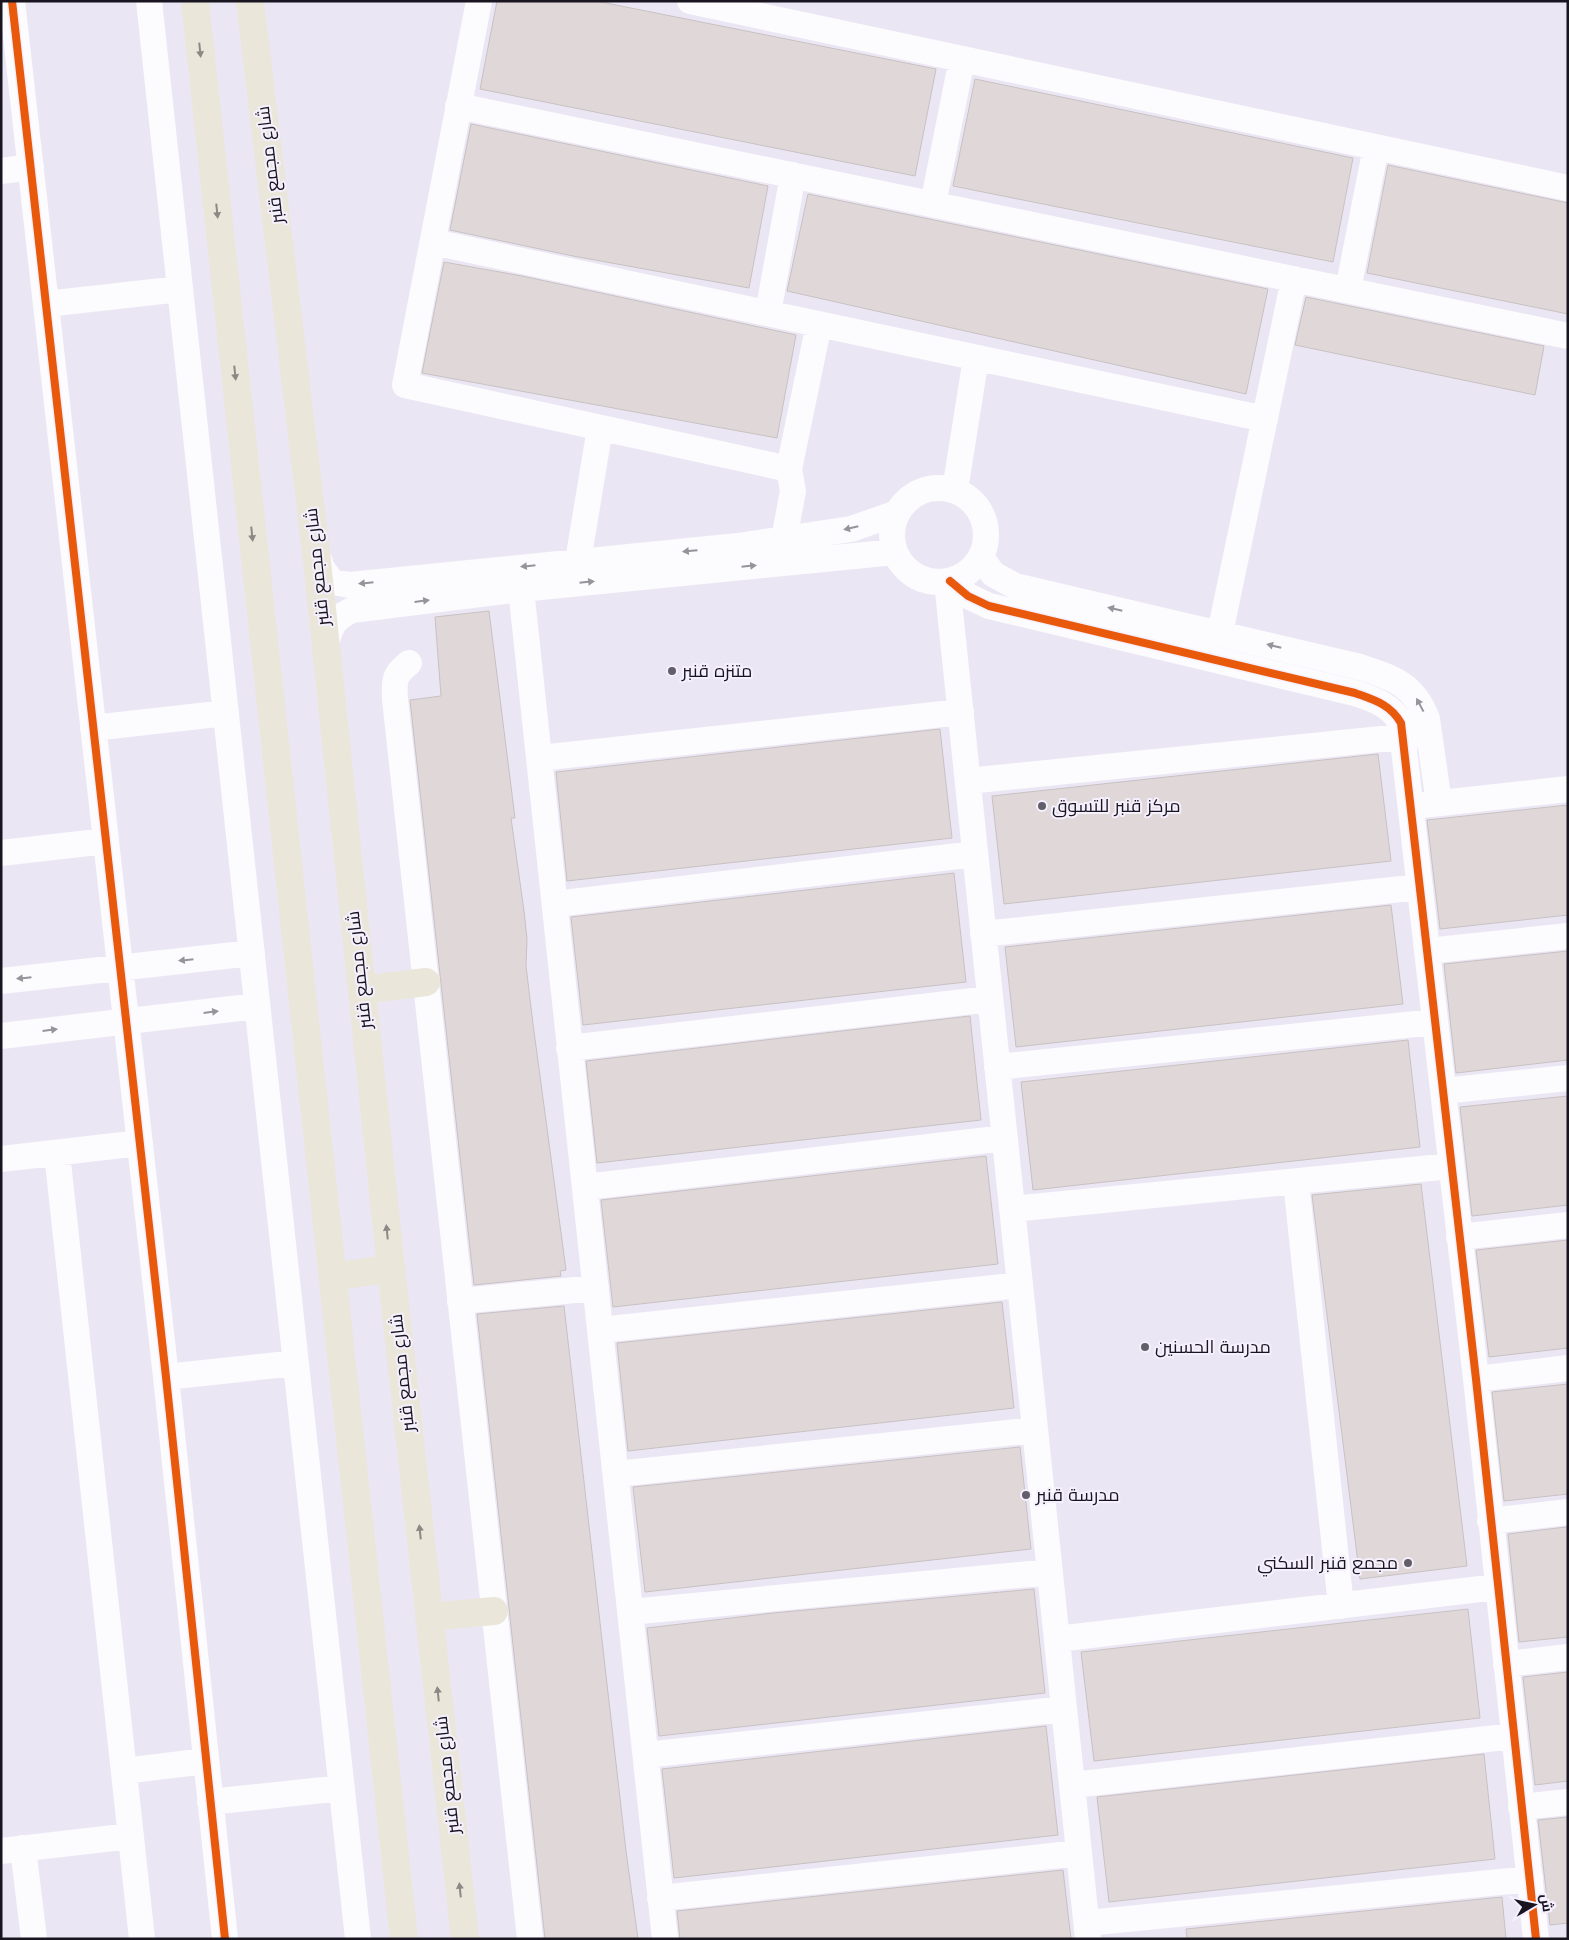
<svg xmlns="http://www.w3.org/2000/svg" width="1569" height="1940" viewBox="0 0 1569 1940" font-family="Jost,Cairo,sans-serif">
<rect width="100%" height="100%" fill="#ebe6f4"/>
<path fill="#e0d8d8" stroke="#c8c1c2" d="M 497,1 L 596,1 L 936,69 L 915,176 L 480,89 Z
M 975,79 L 1353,158 L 1333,262 L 953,186 Z
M 471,124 L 768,186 L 749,288 L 573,256 L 450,230 Z
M 1388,165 L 1568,203 L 1568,314 L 1367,273 Z
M 808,194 L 1268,289 L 1246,394 L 787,291 Z
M 444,262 L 522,276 L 796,335 L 777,438 L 422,373 Z
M 1306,297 L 1544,346 L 1535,395 L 1295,345 Z
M 489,611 L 515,818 L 511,818 L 524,911 L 527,939 L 526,966 L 533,1024 L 566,1270 L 560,1271 L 561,1276 L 474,1285 L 410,700 L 441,696 L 435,617 Z
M 940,729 L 952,838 L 567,881 L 556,772 Z
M 1378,754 L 1391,861 L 1004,904 L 992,796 Z
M 1568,805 L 1568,915 L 1440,929 L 1427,820 Z
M 954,873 L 966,982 L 583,1025 L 571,917 Z
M 1391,905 L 1403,1004 L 1016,1047 L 1005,947 Z
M 1568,951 L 1568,1060 L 1456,1073 L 1444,964 Z
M 970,1016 L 981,1120 L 597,1163 L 586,1061 Z
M 1408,1040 L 1420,1147 L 1033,1190 L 1021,1082 Z
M 1568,1096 L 1568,1205 L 1472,1216 L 1460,1107 Z
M 986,1156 L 998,1264 L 613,1307 L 601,1200 Z
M 1421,1184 L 1467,1566 L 1360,1579 L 1312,1195 Z
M 1568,1240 L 1568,1348 L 1489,1357 L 1476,1250 Z
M 1002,1302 L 1014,1408 L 628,1451 L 617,1343 Z
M 564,1306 L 626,1851 L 638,1939 L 545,1939 L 477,1314 Z
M 1568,1384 L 1568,1494 L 1504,1501 L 1492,1392 Z
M 1020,1447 L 1031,1549 L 645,1592 L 633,1487 Z
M 1566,1527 L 1568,1527 L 1568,1637 L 1519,1642 L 1508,1534 Z
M 1034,1589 L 1045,1693 L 659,1736 L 647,1628 L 773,1613 Z
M 1468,1609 L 1480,1718 L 1094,1761 L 1081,1652 Z
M 1568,1672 L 1568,1781 L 1535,1785 L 1523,1677 Z
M 1046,1726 L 1058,1835 L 674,1878 L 662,1769 Z
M 1484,1754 L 1495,1859 L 1109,1902 L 1097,1797 Z
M 1568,1817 L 1568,1923 L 1550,1925 L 1538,1820 Z
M 1063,1870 L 1071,1939 L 680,1939 L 677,1911 Z
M 1502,1897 L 1506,1939 L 1187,1939 L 1186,1929 Z"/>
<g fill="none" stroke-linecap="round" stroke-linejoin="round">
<path stroke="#fcfbfd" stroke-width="26" d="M 12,1 L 166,1377 L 225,1939
M 149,1 L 358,1939
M 479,1 L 405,385 L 789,469
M 690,1 L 1568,188
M 458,106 L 1568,336
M 1,171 L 31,167
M 933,204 L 962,59
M 433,242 L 1265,419
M 1348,290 L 1376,147
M 46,304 L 180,289
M 768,313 L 793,175
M892 535a47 47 0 1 1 94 0a47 47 0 1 1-94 0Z
M 955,490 L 976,358
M 784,539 L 793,491 L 789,469 L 819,324
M 316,552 L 322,568 L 332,582 L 350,585 L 738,546 L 851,529 L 897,513
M 981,557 L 993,574 L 1015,586 L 1360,667 C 1393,678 1414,684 1427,719 L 1439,803
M 578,561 L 600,428
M 950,581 L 968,596 L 989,606 L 1355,693 C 1374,700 1390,704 1401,723 L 1476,1379 L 1536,1939
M 947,582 L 1088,1939
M 521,589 L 665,1939
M 1220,633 L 1294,279
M 325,646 C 331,626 333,619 352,610 L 521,589 L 895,552
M 409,663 C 394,675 394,680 395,699 L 530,1939
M 93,728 L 226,713
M 540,758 L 961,712
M 968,781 L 1420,735
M 1422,805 L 1568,789
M 1,853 L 106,841
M 555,904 L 975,854
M 983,934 L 1420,887
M 1427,951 L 1568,936
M 1,981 L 252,953
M 1,1036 L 257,1006
M 569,1048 L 990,999
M 997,1067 L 1435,1022
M 1443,1091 L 1568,1078
M 57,1153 L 142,1939
M 1,1159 L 140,1143
M 1296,1182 L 1341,1606
M 585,1187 L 1005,1138
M 1012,1209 L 1451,1166
M 1459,1237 L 1568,1225
M 460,1301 L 596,1288
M 600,1330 L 1020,1285
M 166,1377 L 296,1363
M 1476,1379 L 1568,1368
M 616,1474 L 1035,1430
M 1490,1521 L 1568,1512
M 630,1612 L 1050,1572
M 1057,1639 L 1497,1587
M 1506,1664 L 1568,1657
M 646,1755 L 1064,1709
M 124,1771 L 206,1761
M 1072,1785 L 1514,1736
M 210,1802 L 342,1788
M 1521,1807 L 1568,1802
M 23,1848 L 34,1939
M 1,1851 L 131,1836
M 660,1898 L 1079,1853
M 1087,1923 L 1530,1879"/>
<path stroke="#eae6da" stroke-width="28" d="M 195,1 C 264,647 335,1293 404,1939
M 250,1 L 316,552 L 391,1268 L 465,1939
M 362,990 L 426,982
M 333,1277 L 391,1268
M 429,1617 L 494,1611"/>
<defs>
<path id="cycleway" d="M 12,1 L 166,1377 L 225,1939
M 950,581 L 968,596 L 989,606 L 1355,693 C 1374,700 1390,704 1401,723 L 1476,1379 L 1536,1939"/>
</defs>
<use href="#cycleway" stroke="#f5f0fd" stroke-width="11"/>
<use href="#cycleway" stroke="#e8590c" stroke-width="8"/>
</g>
<defs><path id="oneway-solid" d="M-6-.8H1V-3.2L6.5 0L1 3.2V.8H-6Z" transform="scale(1.25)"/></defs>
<g fill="#8c8886">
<use href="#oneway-solid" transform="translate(200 50) rotate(84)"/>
<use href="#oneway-solid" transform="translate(217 211) rotate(84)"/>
<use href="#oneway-solid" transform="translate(235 373) rotate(84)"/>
<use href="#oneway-solid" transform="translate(252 534) rotate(84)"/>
<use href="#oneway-solid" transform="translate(387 1232) rotate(-96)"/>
<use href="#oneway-solid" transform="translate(420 1532) rotate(-96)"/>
<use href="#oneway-solid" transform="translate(438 1694) rotate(-96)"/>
<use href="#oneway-solid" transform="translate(460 1890) rotate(-96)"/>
</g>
<g fill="#96949a">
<use href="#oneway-solid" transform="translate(851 528) rotate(167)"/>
<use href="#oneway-solid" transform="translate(690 551) rotate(175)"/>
<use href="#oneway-solid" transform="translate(528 566) rotate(174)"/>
<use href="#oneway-solid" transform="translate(749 566) rotate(-6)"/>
<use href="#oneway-solid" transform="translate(587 582) rotate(-6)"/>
<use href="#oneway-solid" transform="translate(366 583) rotate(174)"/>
<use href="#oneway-solid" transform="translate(422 601) rotate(-7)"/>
<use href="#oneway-solid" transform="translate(1115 609) rotate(-167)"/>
<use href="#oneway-solid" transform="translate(1274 646) rotate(-166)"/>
<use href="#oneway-solid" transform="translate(1420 705) rotate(-118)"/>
<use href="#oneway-solid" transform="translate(186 960) rotate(174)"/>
<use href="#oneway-solid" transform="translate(24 978) rotate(174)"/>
<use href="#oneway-solid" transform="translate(211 1012) rotate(-7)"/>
<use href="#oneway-solid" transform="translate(50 1030) rotate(-7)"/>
</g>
<g fill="#625e6a" stroke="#f5f0fd" stroke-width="2">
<circle cx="672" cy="671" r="5"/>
<circle cx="1042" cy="806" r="5"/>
<circle cx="1145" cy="1347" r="5"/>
<circle cx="1026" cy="1495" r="5"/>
<circle cx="1408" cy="1563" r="5"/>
</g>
<g text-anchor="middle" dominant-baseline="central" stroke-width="4" stroke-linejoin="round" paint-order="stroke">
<g font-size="18" fill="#191520" stroke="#f5f0fd">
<text transform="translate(270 165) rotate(-97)">شارع مجمع قنبر</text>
<text transform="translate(317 567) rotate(-96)">شارع مجمع قنبر</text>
<text transform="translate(359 970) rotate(-96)">شارع مجمع قنبر</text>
<text transform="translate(402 1373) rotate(-96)">شارع مجمع قنبر</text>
<text transform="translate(447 1775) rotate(-96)">شارع مجمع قنبر</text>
</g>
<g font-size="18" fill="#191520" stroke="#f5f0fd" text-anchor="start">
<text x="682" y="671">متنزه قنبر</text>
<text x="1052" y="806">مركز قنبر للتسوق</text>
<text x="1155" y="1347">مدرسة الحسنين</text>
<text x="1036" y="1495">مدرسة قنبر</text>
<text x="1398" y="1563" text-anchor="end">مجمع قنبر السكني</text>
</g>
</g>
<rect width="1569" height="1940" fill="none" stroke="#191520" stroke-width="5"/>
<g transform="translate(1534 1905) rotate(81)" stroke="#f5f0fd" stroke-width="4" paint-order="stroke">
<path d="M0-4L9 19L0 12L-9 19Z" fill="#191520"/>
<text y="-8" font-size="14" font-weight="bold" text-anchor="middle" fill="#191520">ش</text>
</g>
</svg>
